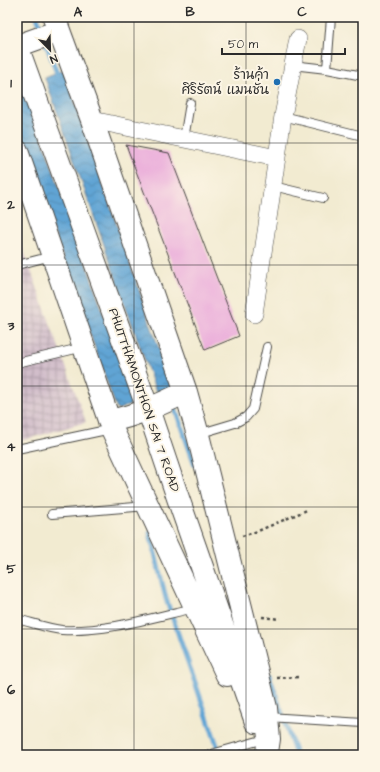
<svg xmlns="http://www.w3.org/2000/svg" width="380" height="772" viewBox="0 0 380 772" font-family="'Architects Daughter','Playpen Sans Thai',sans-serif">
<defs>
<pattern id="industrial-grid" width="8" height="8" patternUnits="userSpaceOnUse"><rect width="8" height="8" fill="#d1bdca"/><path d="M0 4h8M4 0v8" fill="none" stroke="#aa9aa4"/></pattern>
<pattern id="water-waves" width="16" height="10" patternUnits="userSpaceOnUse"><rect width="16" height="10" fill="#60a4d4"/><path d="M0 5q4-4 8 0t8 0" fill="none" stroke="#4f86ac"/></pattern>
</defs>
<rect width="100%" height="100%" fill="#fcf5e5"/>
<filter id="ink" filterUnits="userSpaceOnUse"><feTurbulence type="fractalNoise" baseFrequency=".025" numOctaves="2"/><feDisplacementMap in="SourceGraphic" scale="8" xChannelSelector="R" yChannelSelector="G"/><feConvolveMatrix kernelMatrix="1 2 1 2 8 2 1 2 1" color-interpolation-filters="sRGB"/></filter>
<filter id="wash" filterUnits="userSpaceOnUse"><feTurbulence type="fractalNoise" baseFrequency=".012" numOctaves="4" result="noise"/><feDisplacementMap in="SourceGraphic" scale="16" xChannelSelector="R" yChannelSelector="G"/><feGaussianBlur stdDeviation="0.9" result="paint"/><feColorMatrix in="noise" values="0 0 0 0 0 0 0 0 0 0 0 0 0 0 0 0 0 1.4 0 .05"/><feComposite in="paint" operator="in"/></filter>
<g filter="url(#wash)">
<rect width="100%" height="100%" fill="#f2ebd1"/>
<path fill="url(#industrial-grid)" d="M 17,232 L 86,422 L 17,442 Z"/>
<path fill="url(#water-waves)" stroke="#466880" d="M 64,70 L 172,387 L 159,394 L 155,389 L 45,78 Z
M 17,87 L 24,87 L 135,403 L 117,410 L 17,128 Z"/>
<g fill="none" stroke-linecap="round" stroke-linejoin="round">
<path stroke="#60a4d4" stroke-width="5" d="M 37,17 L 42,31
M 45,41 L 59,79
M 173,403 L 195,465
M 150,533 L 166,599 L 220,754
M 269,675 L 296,755"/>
</g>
<g id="blocks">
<path fill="#eaabda" d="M 126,145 L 169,153 L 239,336 L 205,350 Z"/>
</g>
</g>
<g filter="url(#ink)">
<use href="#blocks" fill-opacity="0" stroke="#494844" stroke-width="1"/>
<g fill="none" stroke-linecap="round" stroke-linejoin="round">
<defs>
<path id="lane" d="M 292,65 L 327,69 L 363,76
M 327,69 L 331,17
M 283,116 L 363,136
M 184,139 L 190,103
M 273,186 L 323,198
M 17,265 L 52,256
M 17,363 L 84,347
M 198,434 L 235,423 L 246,417 L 253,409 L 267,347
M 17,449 L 111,429
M 52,514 L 147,506
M 17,619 C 30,622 49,629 62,630 C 107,632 151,618 194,608
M 268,717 L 363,723
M 208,755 L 258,741"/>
<path id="street" d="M 92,120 L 277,158
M 254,314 L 283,116 L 298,39"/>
<path id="secondary" d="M 54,17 L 92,120 L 186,392 L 198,435 L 266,708 L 269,739 L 267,752
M 17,46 L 148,409 L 178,498 L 256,722
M 17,46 L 59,31
M 17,151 L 112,429 L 227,675
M 109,421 C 136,416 161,404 186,392"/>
</defs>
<use href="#lane" stroke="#494844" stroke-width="10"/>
<use href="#street" stroke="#494844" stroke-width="18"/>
<use href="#secondary" stroke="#494844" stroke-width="24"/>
<path stroke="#494844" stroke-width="2.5" stroke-dasharray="3 3" stroke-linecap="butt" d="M 242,536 L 258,531 L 307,510
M 262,617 L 280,619
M 277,678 L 299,677"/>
<use href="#lane" stroke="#fff" stroke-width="8"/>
<use href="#street" stroke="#fff" stroke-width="17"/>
<use href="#secondary" stroke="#fff" stroke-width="22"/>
</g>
</g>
<path fill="none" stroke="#2b2b2b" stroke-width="1" stroke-opacity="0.55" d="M 134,17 L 134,755M 246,17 L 246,755M 17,143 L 363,143M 17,265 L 363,265M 17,386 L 363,386M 17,507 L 363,507M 17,629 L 363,629"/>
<circle fill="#1f6fb2" stroke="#fcf5e5" stroke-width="1.5" cx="277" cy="82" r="4"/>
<g text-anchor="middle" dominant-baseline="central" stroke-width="4" stroke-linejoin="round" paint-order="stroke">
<g font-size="13" fill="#2b2b2b" stroke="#fcf5e5" text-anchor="end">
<text x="269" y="75">ร้านค้า<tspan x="269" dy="15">ศิริรัตน์ แมนชั่น</tspan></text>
</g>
<g font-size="13" fill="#2b2b2b" stroke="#fcf5e5">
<text transform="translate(144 400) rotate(71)">PHUTTHAMONTHON SAI 7 ROAD</text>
</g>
</g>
<rect width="380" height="772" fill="none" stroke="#fcf5e5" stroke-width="44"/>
<g transform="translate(50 50) rotate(157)" stroke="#fcf5e5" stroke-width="3" paint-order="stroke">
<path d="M0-3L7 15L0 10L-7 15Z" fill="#2b2b2b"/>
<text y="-6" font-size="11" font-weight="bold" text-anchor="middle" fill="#2b2b2b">N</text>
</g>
<path d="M222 48v6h123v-6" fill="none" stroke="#2b2b2b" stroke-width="2"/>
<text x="228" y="48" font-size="12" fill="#2b2b2b" stroke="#fcf5e5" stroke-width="3" paint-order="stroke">50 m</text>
<rect x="22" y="22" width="336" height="728" fill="none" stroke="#2b2b2b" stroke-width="1.5"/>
<g font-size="13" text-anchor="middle" font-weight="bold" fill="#2b2b2b">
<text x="78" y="16">A</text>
<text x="190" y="16">B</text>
<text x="302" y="16">C</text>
<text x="11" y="87">1</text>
<text x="11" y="209">2</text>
<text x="11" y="330">3</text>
<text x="11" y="451">4</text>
<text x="11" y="573">5</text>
<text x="11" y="694">6</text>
</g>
</svg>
